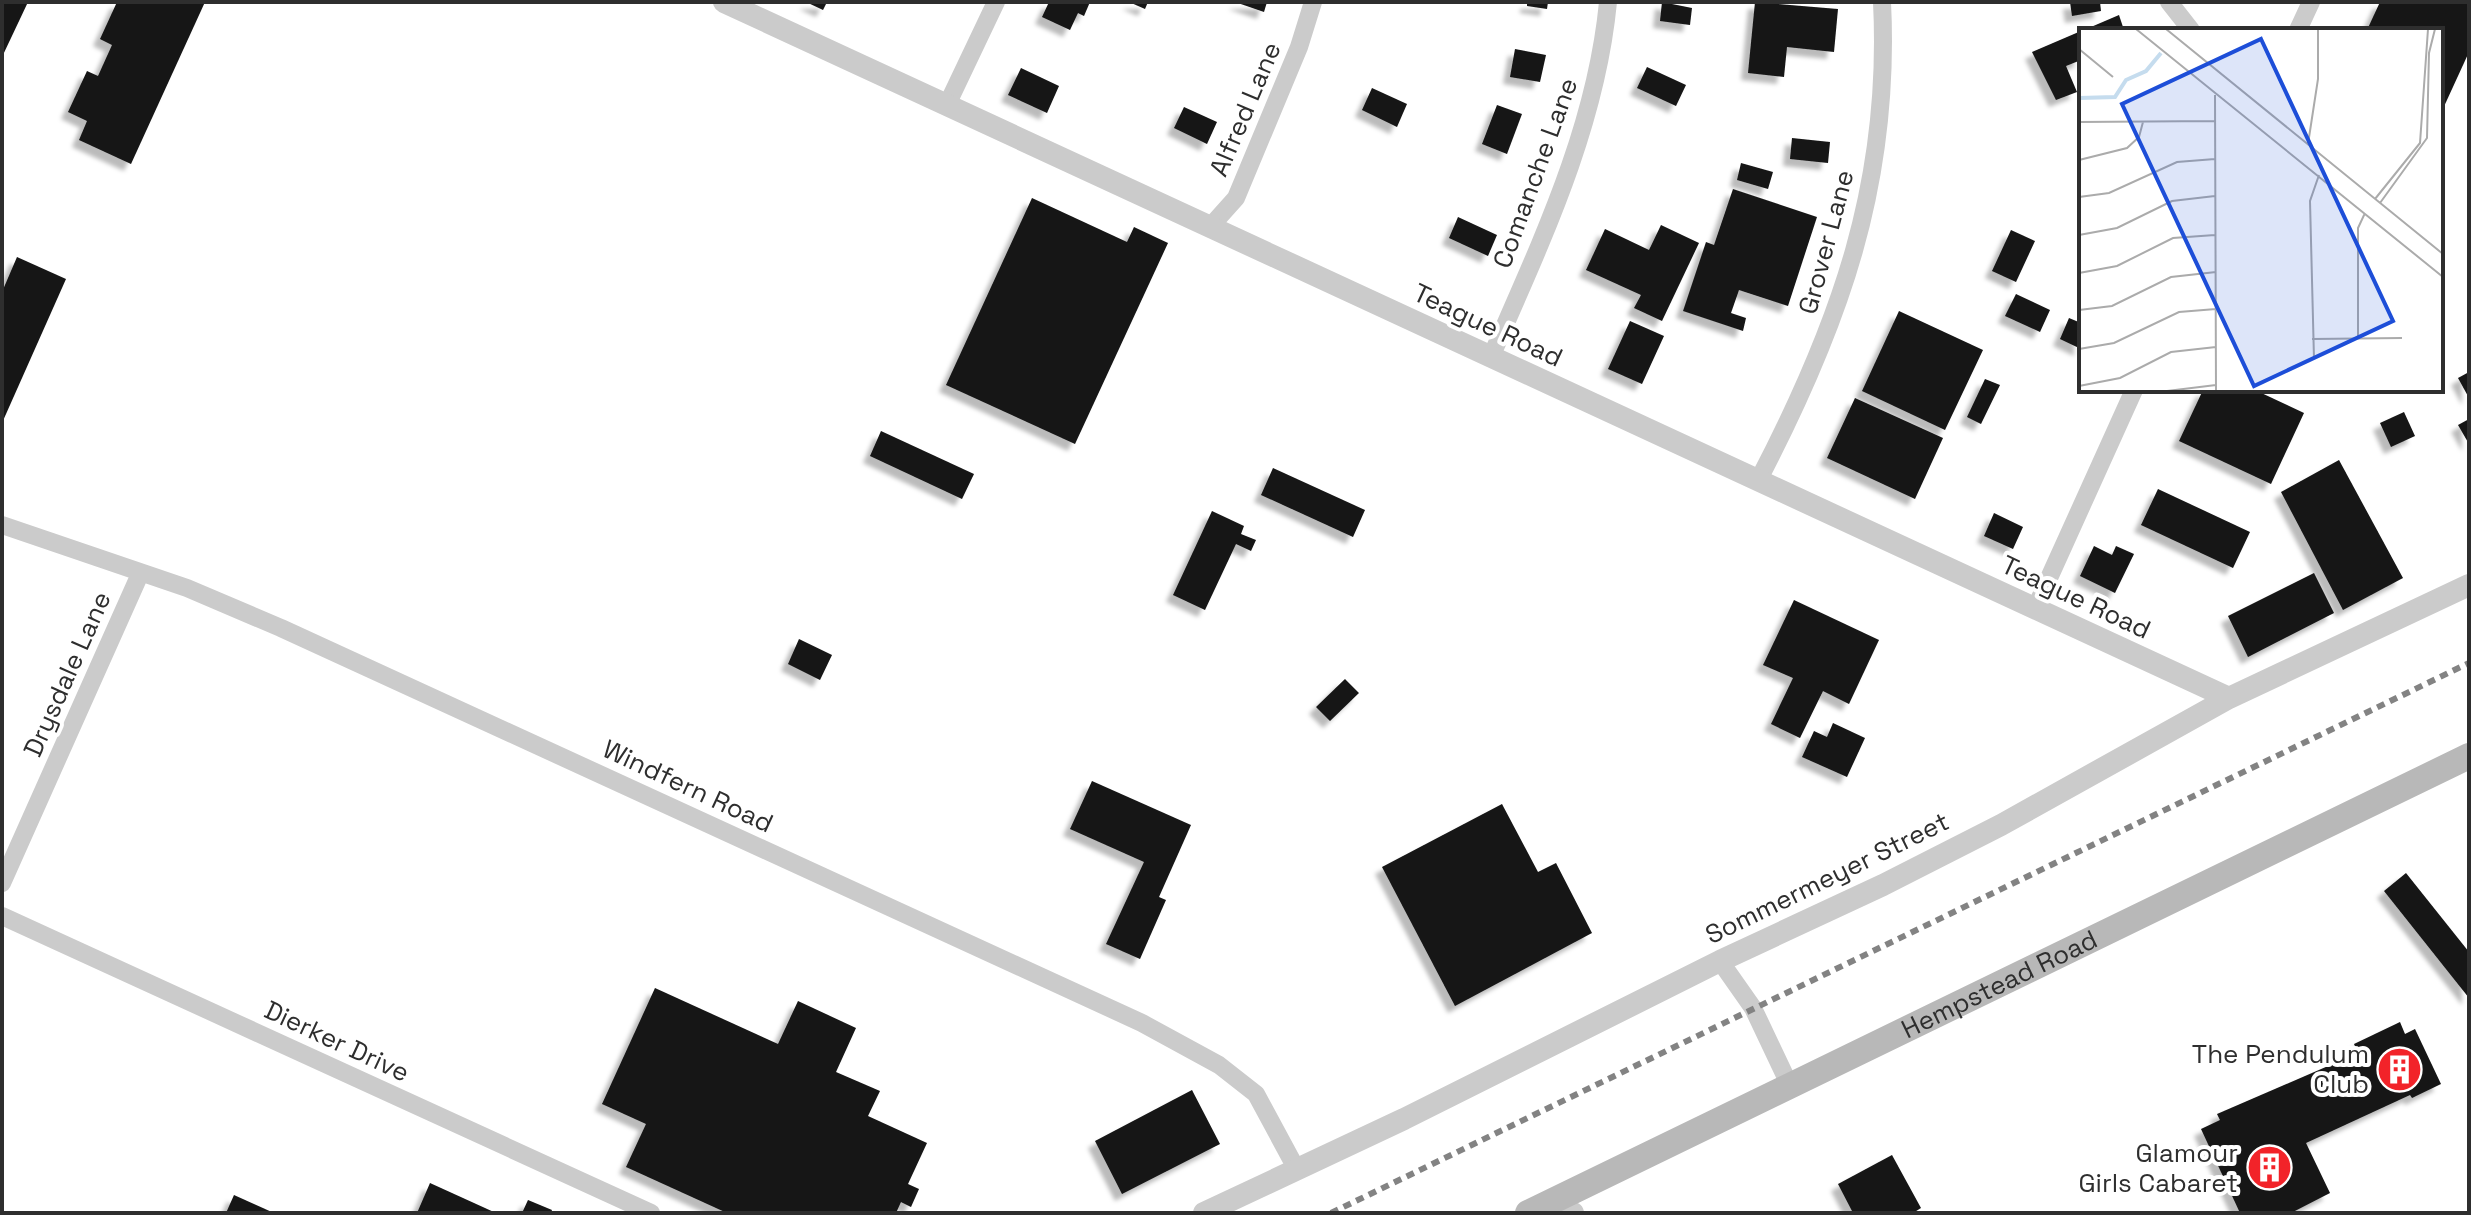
<svg xmlns="http://www.w3.org/2000/svg" width="2471" height="1215" viewBox="0 0 2471 1215" font-family="'Space Grotesk',sans-serif">
<defs>
<filter id="shadow"><feDropShadow dx="-7" dy="7" stdDeviation="2" flood-color="#0004"/></filter>
</defs>
<rect width="100%" height="100%" fill="#fff"/>
<path fill="#151515" filter="url(#shadow)" d="M 2,2 L 28,2 L 2,57 Z
M 117,2 L 205,2 L 131,164 L 79,140 L 87,121 L 68,112 L 87,71 L 98,76 L 112,45 L 100,39 Z
M 806,2 L 827,2 L 823,10 Z
M 1049,2 L 1090,2 L 1084,16 L 1078,13 L 1070,30 L 1042,17 Z
M 1129,2 L 1148,2 L 1145,9 Z
M 1235,2 L 1267,2 L 1264,12 Z
M 1527,2 L 1548,2 L 1547,9 L 1527,6 Z
M 1662,2 L 1692,8 L 1690,25 L 1660,21 Z
M 1755,2 L 1838,9 L 1834,52 L 1787,47 L 1784,77 L 1748,73 Z
M 2070,2 L 2100,2 L 2101,11 L 2072,16 Z
M 2380,2 L 2469,2 L 2469,52 L 2441,113 L 2441,30 L 2367,30 Z
M 2119,15 L 2124,30 L 2084,30 Z
M 2081,31 L 2081,60 L 2066,66 L 2077,92 L 2056,100 L 2032,52 Z
M 1515,49 L 1546,55 L 1540,82 L 1510,77 Z
M 1647,67 L 1686,85 L 1676,106 L 1637,88 Z
M 1021,68 L 1059,86 L 1047,113 L 1008,95 Z
M 1372,88 L 1407,104 L 1397,127 L 1362,110 Z
M 1497,105 L 1522,114 L 1507,154 L 1482,144 Z
M 1184,107 L 1217,122 L 1207,144 L 1174,128 Z
M 1792,138 L 1830,142 L 1828,163 L 1790,159 Z
M 1741,163 L 1773,172 L 1768,189 L 1737,180 Z
M 1733,189 L 1817,217 L 1788,306 L 1739,290 L 1731,313 L 1746,318 L 1743,331 L 1683,311 L 1706,242 L 1714,245 Z
M 1032,198 L 1127,242 L 1134,227 L 1168,243 L 1075,444 L 946,385 Z
M 1458,217 L 1497,235 L 1488,256 L 1449,238 Z
M 1661,225 L 1699,243 L 1662,321 L 1634,308 L 1641,295 L 1586,270 L 1605,229 L 1649,250 Z
M 2011,230 L 2035,241 L 2016,282 L 1992,271 Z
M 17,257 L 66,279 L 2,423 L 2,292 Z
M 2016,294 L 2050,310 L 2040,332 L 2005,316 Z
M 1899,311 L 1983,350 L 1945,430 L 1862,391 Z
M 2069,318 L 2081,323 L 2081,349 L 2060,339 Z
M 1630,321 L 1664,336 L 1642,384 L 1608,369 Z
M 2469,372 L 2469,398 L 2458,378 Z
M 1985,379 L 2000,385 L 1981,424 L 1967,417 Z
M 2203,390 L 2255,390 L 2304,413 L 2271,484 L 2179,441 Z
M 1855,398 L 1943,438 L 1915,499 L 1827,458 Z
M 2404,412 L 2415,436 L 2391,447 L 2380,423 Z
M 2469,419 L 2469,444 L 2458,425 Z
M 881,431 L 974,474 L 962,499 L 870,456 Z
M 2339,460 L 2403,578 L 2343,610 L 2281,492 Z
M 1273,468 L 1365,510 L 1353,537 L 1261,495 Z
M 2158,489 L 2250,532 L 2233,568 L 2141,525 Z
M 1212,511 L 1244,526 L 1241,534 L 1256,540 L 1251,551 L 1236,544 L 1205,610 L 1173,595 Z
M 1994,513 L 2023,527 L 2013,549 L 1984,536 Z
M 2094,546 L 2112,555 L 2116,546 L 2134,554 L 2115,593 L 2080,576 Z
M 2314,573 L 2334,613 L 2248,657 L 2228,616 Z
M 1794,600 L 1879,640 L 1849,704 L 1823,691 L 1800,738 L 1771,724 L 1793,678 L 1763,665 Z
M 799,639 L 832,655 L 820,680 L 788,664 Z
M 1345,679 L 1359,693 L 1330,721 L 1316,707 Z
M 1833,723 L 1865,738 L 1847,777 L 1802,757 L 1814,731 L 1827,737 Z
M 1092,781 L 1191,825 L 1159,897 L 1166,900 L 1140,959 L 1106,944 L 1144,862 L 1070,829 Z
M 1502,804 L 1538,872 L 1556,863 L 1592,933 L 1455,1006 L 1382,867 Z
M 2406,873 L 2469,952 L 2469,998 L 2384,891 Z
M 655,988 L 778,1044 L 798,1001 L 856,1028 L 836,1072 L 880,1091 L 868,1116 L 927,1143 L 908,1184 L 919,1189 L 911,1207 L 901,1202 L 896,1213 L 727,1213 L 626,1167 L 646,1124 L 602,1104 Z
M 2400,1022 L 2405,1034 L 2415,1029 L 2441,1084 L 2412,1098 L 2410,1095 L 2306,1143 L 2330,1193 L 2291,1213 L 2240,1213 L 2201,1129 L 2220,1120 L 2217,1114 L 2358,1053 L 2354,1044 Z
M 1192,1090 L 1220,1144 L 1122,1194 L 1095,1141 Z
M 1892,1155 L 1921,1208 L 1913,1213 L 1853,1213 L 1838,1184 Z
M 430,1183 L 496,1213 L 417,1213 Z
M 234,1195 L 274,1213 L 226,1213 Z
M 528,1200 L 552,1210 L 551,1213 L 522,1213 Z"/>
<g fill="none" stroke-linecap="round" stroke-linejoin="round">
<path stroke="#cbcbcb" stroke-width="18" d="M 2169,2 L 2191,30
M 2298,30 L 2311,2
M 947,105 L 996,2
M 1210,227 L 1236,198 L 1299,47 L 1313,2
M 1491,357 C 1541,242 1596,128 1608,2
M 1758,481 C 1840,324 1891,182 1882,2
M 2,525 L 187,588 L 281,628 L 1142,1023 L 1219,1065 L 1256,1094 L 1297,1170
M 2035,609 L 2134,390
M 2,883 L 140,574
M 2,916 L 651,1213
M 1720,961 L 1753,1008 L 1790,1086"/>
<path stroke="#cbcbcb" stroke-width="22" d="M 724,2 L 2229,698
M 1553,1201 L 1573,1213
M 1204,1213 L 1404,1119 L 1720,961 L 1883,885 L 2001,825 L 2229,698 L 2469,585"/>
<path stroke="#b8b8b8" stroke-width="26" id="s1" d="M 1528,1213 L 2469,756"/>
<path stroke="#838383" stroke-width="6" stroke-dasharray="8 6" stroke-linecap="butt" d="M 1331,1213 L 2469,663"/>
</g>
<defs>
<symbol id="building-disc" viewBox="-11 -11 22 22"><circle r="9.5" fill="#f22329" stroke="#fff"/><path d="M-4-6H4V6H1V3H-1V6H-4ZM-2.5-4.3h1.7v1.8h-1.7ZM.8-4.3h1.7v1.8H.8ZM-2.5-1h1.7V.8h-1.7ZM.8-1h1.7V.8H.8Z" fill="#fff"/></symbol>
</defs>
<g fill-rule="evenodd">
<use href="#building-disc" x="2374" y="1044" width="51" height="51"/>
<use href="#building-disc" x="2244" y="1142" width="51" height="51"/>
</g>
<g text-anchor="middle" dominant-baseline="central" stroke-width="8" stroke-linejoin="round" paint-order="stroke">
<g font-size="26" fill="#2e2e2e" stroke="#fff">
<text transform="translate(1245 109) rotate(-67)">Alfred Lane</text>
<text transform="translate(1535 173) rotate(-70)">Comanche Lane</text>
<text transform="translate(1826 242) rotate(-75)">Grover Lane</text>
<text transform="translate(1488 325) rotate(25)">Teague Road</text>
<text transform="translate(2076 597) rotate(25)">Teague Road</text>
<text transform="translate(67 674) rotate(-66)">Drysdale Lane</text>
<text transform="translate(688 786) rotate(25)">Windfern Road</text>
<text transform="translate(1827 878) rotate(-26)">Sommermeyer Street</text>
<text stroke="none"><textPath href="#s1" startOffset="524">Hempstead Road</textPath></text>
<text transform="translate(337 1041) rotate(25)">Dierker Drive</text>
</g>
<g font-size="26" fill="#2e2e2e" stroke="#fff" text-anchor="end">
<text x="2369" y="1054">The Pendulum<tspan x="2369" dy="30">Club</tspan></text>
<text x="2238" y="1153">Glamour<tspan x="2238" dy="30">Girls Cabaret</tspan></text>
</g>
</g>
<g transform="translate(2079 28)">
<rect width="364" height="364" fill="#fff"/>
<path fill="none" stroke="#c5dcee" stroke-width="4" d="M 0,70 L 36,69 L 47,52 L 67,43 L 82,25"/>
<path fill="none" stroke="#ababab" stroke-width="2" d="M 57,1 L 364,249M 87,1 L 364,226M 0,21 L 34,49M 136,67 L 137,363M 0,94 L 136,93M 229,116 L 239,51 L 239,1M 0,132 L 48,120 L 60,109 L 64,94M 0,169 L 30,165 L 98,134 L 136,131M 296,171 L 341,115 L 349,1M 301,175 L 348,110 L 350,25 L 356,1M 0,207 L 38,200 L 93,173 L 136,168M 0,245 L 38,238 L 94,210 L 136,207M 0,282 L 33,278 L 92,249 L 137,244M 279,310 L 279,200 L 286,185M 233,311 L 323,310M 0,321 L 35,315 L 100,284 L 137,281M 235,331 L 231,173 L 240,147M 0,358 L 41,350 L 92,324 L 137,319M 88,363 L 137,357"/>
<path fill="#1d4ed8" fill-opacity="0.15" stroke="#1d4ed8" stroke-width="4" d="M 182,11 L 314,293 L 175,358 L 43,76 Z"/>
<rect width="364" height="364" fill="none" stroke="#2e2e2e" stroke-width="4"/>
</g>
<rect width="2471" height="1215" fill="none" stroke="#2e2e2e" stroke-width="8"/>
</svg>
